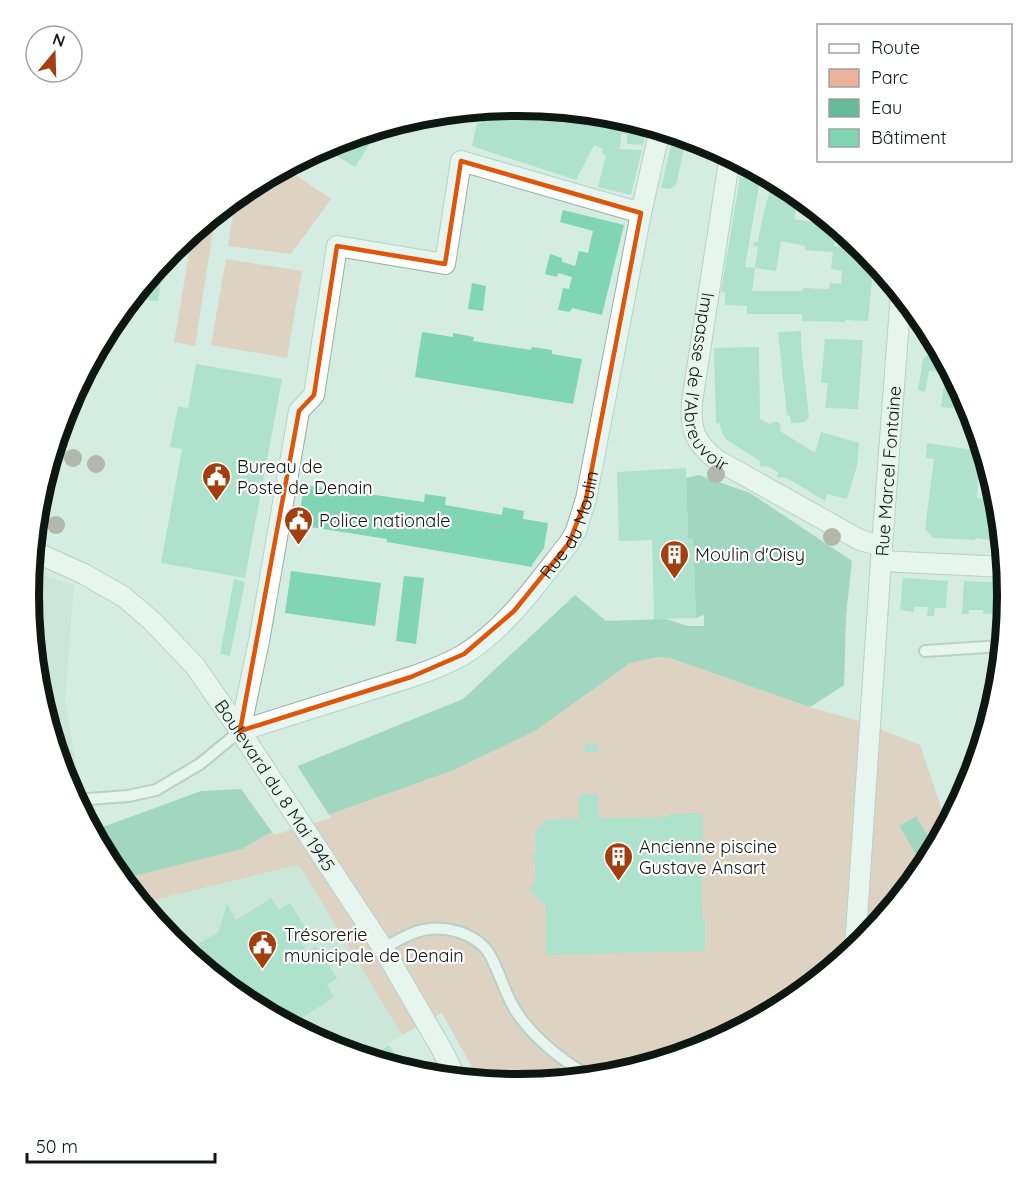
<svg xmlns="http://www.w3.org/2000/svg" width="1036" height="1189" viewBox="0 0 1036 1189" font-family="Quicksand,sans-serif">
<rect width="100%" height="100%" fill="#d4ece1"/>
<path fill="#c0dfd1" d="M 31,572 L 74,585 L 65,701 L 86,819 L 66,782 L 38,690 L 29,594 Z
M 299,865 L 402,1035 L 365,1057 L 330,1047 L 246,1001 L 172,940 L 141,903 Z"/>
<path fill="#ecb19c" d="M 284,167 L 331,199 L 291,254 L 228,246 L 236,196 L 246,187 Z
M 216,212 L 195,346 L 174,342 L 193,231 Z
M 226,259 L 302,271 L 287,358 L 211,345 Z
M 660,657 L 670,658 L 810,707 L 859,721 L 920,745 L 947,825 L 935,847 L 916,816 L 899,826 L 924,868 L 864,941 L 790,1002 L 705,1047 L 613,1075 L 518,1084 L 479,1080 L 442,1013 L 402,1035 L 299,865 L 141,903 L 122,879 L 242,849 L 268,834 L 328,815 L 454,770 L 535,731 L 630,663 Z"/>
<path fill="#65bb9a" d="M 699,475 L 750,493 L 852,561 L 846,616 L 844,685 L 810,707 L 670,658 L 659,657 L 630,663 L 535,731 L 454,770 L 328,815 L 268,834 L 242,849 L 122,879 L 111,866 L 92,831 L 201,791 L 241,789 L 463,699 L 575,595 L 606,621 L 666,619 L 688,626 L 704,626 L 704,615 L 696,618 L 693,540 L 688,539 L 686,478 Z
M 916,816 L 935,847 L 924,868 L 899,826 Z"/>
<path fill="#d4ece1" d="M 296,764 L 331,818 L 274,835 L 239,786 Z"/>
<path fill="#80d5b4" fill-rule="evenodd" d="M 518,105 L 614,114 L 648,125 L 643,145 L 627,144 L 627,134 L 621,134 L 620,149 L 642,150 L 631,195 L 598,187 L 606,155 L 602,154 L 603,149 L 594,145 L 576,180 L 472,146 L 477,123 L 482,123 L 484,110 L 491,108 Z
M 380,127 L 355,167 L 322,147 L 331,142 Z
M 674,133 L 689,137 L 686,150 L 684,149 L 676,185 L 670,189 L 661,188 Z
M 701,141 L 722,151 L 721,157 L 704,154 L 700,148 Z
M 763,173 L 790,188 L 837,226 L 834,246 L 853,248 L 854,240 L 864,249 L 874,260 L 868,321 L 845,320 L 845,322 L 802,321 L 802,314 L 747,314 L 747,306 L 725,305 L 725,292 L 721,292 L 740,177 L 758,181 L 759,185 L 745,267 L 755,268 L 752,291 L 803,291 L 803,288 L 829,289 L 830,283 L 841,284 L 842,271 L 831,269 L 833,252 L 805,250 L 805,246 L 781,241 L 776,271 L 755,268 L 758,247 L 753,246 L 754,242 L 758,242 L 762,220 L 772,182 L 761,179 ZM 797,205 L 814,209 L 812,222 L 794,219 Z
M 563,210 L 624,225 L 602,315 L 572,308 L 570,312 L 558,310 L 563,288 L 569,289 L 572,277 L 558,273 L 557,277 L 545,274 L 550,254 L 562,258 L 562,262 L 575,266 L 579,251 L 588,253 L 593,231 L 560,222 Z
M 165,256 L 158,301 L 137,299 L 135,310 L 123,308 Z
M 472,283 L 486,286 L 483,311 L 468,309 Z
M 923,320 L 970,407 L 969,410 L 941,407 L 946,372 L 929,371 L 925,392 L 918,390 L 923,359 L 926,356 L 931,355 L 932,346 L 924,346 L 925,329 L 922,329 Z
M 801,331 L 801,346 L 809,417 L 805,422 L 791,423 L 790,416 L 787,415 L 778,332 Z
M 422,332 L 453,337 L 453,333 L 474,337 L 473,341 L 531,350 L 532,347 L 552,350 L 552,354 L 582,359 L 573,404 L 415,377 Z
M 825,339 L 863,340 L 858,409 L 825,408 L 828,383 L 821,383 Z
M 759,347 L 760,419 L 770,424 L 773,422 L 778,422 L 781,426 L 780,431 L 815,453 L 821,432 L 859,443 L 857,466 L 847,499 L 827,494 L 825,501 L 787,478 L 777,477 L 778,472 L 769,467 L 760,466 L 760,461 L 727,440 L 723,435 L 719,423 L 716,423 L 714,348 Z
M 196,364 L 282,379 L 245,578 L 161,563 L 182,449 L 170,447 L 178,406 L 188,408 Z
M 927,443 L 979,451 L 977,498 L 991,499 L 990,504 L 999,504 L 1003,552 L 998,552 L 999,541 L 975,538 L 975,540 L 933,538 L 925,529 L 934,459 L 926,458 Z
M 686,468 L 688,539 L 693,539 L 696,618 L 654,619 L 652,540 L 619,541 L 617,472 Z
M 304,485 L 424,502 L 425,494 L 446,497 L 445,505 L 502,515 L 503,507 L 524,511 L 523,519 L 548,523 L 544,548 L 532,565 L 532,567 L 387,542 L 387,539 L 298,525 Z
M 291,571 L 381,583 L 375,626 L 285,613 Z
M 404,576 L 424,578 L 416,644 L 396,641 Z
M 903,578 L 948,581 L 946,608 L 935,608 L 934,616 L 927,616 L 928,607 L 914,607 L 914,612 L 900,610 Z
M 234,579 L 245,582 L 230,656 L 220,654 Z
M 964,581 L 1006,583 L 1007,595 L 1006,613 L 983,614 L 983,610 L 969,610 L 969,614 L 962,614 Z
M 585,743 L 591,744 L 591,745 L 598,745 L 598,752 L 585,752 Z
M 579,794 L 598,794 L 598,818 L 668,817 L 668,814 L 700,813 L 700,815 L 703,816 L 703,847 L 701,846 L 702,919 L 705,919 L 705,951 L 546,955 L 546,906 L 529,890 L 538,879 L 535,877 L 535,861 L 531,858 L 536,853 L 535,832 L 546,820 L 579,819 Z
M 271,898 L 279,910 L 290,903 L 306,928 L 301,931 L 304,936 L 300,939 L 303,942 L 301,943 L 306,952 L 316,946 L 337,978 L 327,985 L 334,997 L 290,1025 L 246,1001 L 235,992 L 237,991 L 234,986 L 230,988 L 197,961 L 189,949 L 218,933 L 227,904 L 236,920 Z
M 389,1045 L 397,1058 L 386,1064 L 369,1058 Z"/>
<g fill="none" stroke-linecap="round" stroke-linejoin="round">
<defs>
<path id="lane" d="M 925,651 L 1002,646
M 76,800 L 128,796 L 156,790 L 200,764 L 240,731
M 383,948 C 394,943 404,936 416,932 C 441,923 476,932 490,955 C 502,977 507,1002 523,1021 C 541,1044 565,1062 590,1077"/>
<g id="street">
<path id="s1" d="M 730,155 L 692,402 C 690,430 695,443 717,460 L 860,540 L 882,546"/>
<path id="s2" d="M 33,551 L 84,574 L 124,597 L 152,621 L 195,666 L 240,731 L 383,948 L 441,1048 L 456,1078"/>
<path d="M 881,561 L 1005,567"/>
<path d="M 240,731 L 259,641 L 299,411 L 314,395 L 337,246 L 445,264 L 461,161 L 641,213"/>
<path id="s3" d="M 240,731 L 411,677 C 429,671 447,664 463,655 C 507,628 538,582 569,543 L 576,531 L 586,499 L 641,213 L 660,129"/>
<path id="s4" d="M 855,948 L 882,546 L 901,293"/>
</g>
</defs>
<use href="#lane" stroke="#98afa5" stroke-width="14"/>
<use href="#street" stroke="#98afa5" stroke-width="22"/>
<use href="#lane" stroke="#fff" stroke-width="10"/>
<use href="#street" stroke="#fff" stroke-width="20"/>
</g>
<g fill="#897a6b">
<circle cx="73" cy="458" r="9"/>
<circle cx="96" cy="464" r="9"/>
<circle cx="716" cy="474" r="9"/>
<circle cx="56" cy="525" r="9"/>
<circle cx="832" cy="537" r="9"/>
</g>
<path d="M0 0H1036V1189H0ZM 461,161 L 641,213 L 586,499 L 569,543 L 514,611 L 464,654 L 411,677 L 240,731 L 299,411 L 314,395 L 337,246 L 445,264 Z" fill="#d4ece1" fill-opacity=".55" fill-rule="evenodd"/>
<path fill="none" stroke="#dd560c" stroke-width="4.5" stroke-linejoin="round" d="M 461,161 L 641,213 L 586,499 L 569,543 L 514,611 L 464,654 L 411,677 L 240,731 L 299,411 L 314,395 L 337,246 L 445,264 Z"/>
<defs>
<symbol id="civic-pin" viewBox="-11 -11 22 30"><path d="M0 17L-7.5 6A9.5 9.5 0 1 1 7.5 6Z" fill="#a33e0f" stroke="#fff"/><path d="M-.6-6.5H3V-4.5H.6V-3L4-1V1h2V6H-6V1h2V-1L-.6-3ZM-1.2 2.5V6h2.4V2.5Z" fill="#fff"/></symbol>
<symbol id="building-pin" viewBox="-11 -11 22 30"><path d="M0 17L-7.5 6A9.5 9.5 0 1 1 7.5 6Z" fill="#a33e0f" stroke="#fff"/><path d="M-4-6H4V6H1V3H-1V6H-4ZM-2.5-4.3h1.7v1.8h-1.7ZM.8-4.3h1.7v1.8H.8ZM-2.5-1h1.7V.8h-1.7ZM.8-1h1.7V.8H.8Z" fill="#fff"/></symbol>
</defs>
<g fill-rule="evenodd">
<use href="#civic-pin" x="200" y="460" width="33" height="45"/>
<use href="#civic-pin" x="282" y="504" width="33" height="45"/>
<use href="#building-pin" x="658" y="538" width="33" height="45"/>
<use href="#building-pin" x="602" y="840" width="33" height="45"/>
<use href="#civic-pin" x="246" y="928" width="33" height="45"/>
</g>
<g text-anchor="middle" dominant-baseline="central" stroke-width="4.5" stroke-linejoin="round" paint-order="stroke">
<g font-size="18" fill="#0f1713" stroke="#fff">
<text stroke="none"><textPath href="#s1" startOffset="234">Impasse de l'Abreuvoir</textPath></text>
<text stroke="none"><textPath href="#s4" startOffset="478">Rue Marcel Fontaine</textPath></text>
<text stroke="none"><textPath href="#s3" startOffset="408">Rue du Moulin</textPath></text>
<text stroke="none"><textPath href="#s2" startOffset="345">Boulevard du 8 Mai 1945</textPath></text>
</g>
<g font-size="18" fill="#0f1713" stroke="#fff" text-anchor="start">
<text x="237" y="466">Bureau de<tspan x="237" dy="21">Poste de Denain</tspan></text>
<text x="319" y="520">Police nationale</text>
<text x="695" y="554">Moulin d'Oisy</text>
<text x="639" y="846">Ancienne piscine<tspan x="639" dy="21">Gustave Ansart</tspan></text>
<text x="284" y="934">Trésorerie<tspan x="284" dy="21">municipale de Denain</tspan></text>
</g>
</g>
<path d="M0 0H1036V1189H0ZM39 595a479 479 0 1 1 958 0a479 479 0 1 1-958 0Z" fill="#fff" fill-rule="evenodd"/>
<path fill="none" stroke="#0f1713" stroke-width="8" d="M39 595a479 479 0 1 1 958 0a479 479 0 1 1-958 0Z"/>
<rect x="817" y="24" width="195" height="138" fill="#ffffff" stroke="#9fa2a1" stroke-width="1.5"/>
<rect x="829" y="44" width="30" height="9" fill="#ffffff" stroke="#9fa2a1" stroke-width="1.5"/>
<text x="871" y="54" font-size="18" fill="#0f1713">Route</text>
<rect x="829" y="69" width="30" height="18" fill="#ecb19c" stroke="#9fa2a1" stroke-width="1.5"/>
<text x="871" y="84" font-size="18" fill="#0f1713">Parc</text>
<rect x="829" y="99" width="30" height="18" fill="#65bb9a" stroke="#9fa2a1" stroke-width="1.5"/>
<text x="871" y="114" font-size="18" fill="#0f1713">Eau</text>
<rect x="829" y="129" width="30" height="18" fill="#80d5b4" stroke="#9fa2a1" stroke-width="1.5"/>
<text x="871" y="144" font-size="18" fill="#0f1713">Bâtiment</text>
<g transform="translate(54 54) rotate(19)"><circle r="28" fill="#ffffff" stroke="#9fa2a1" stroke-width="1.5"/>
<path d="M0-4.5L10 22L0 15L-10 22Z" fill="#a33e0f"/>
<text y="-9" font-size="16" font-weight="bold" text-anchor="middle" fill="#0f1713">N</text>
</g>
<path d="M27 1153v9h188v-9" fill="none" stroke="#0f1713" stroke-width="3"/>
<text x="36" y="1153" font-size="18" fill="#0f1713" stroke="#ffffff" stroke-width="4.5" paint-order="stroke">50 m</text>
</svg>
